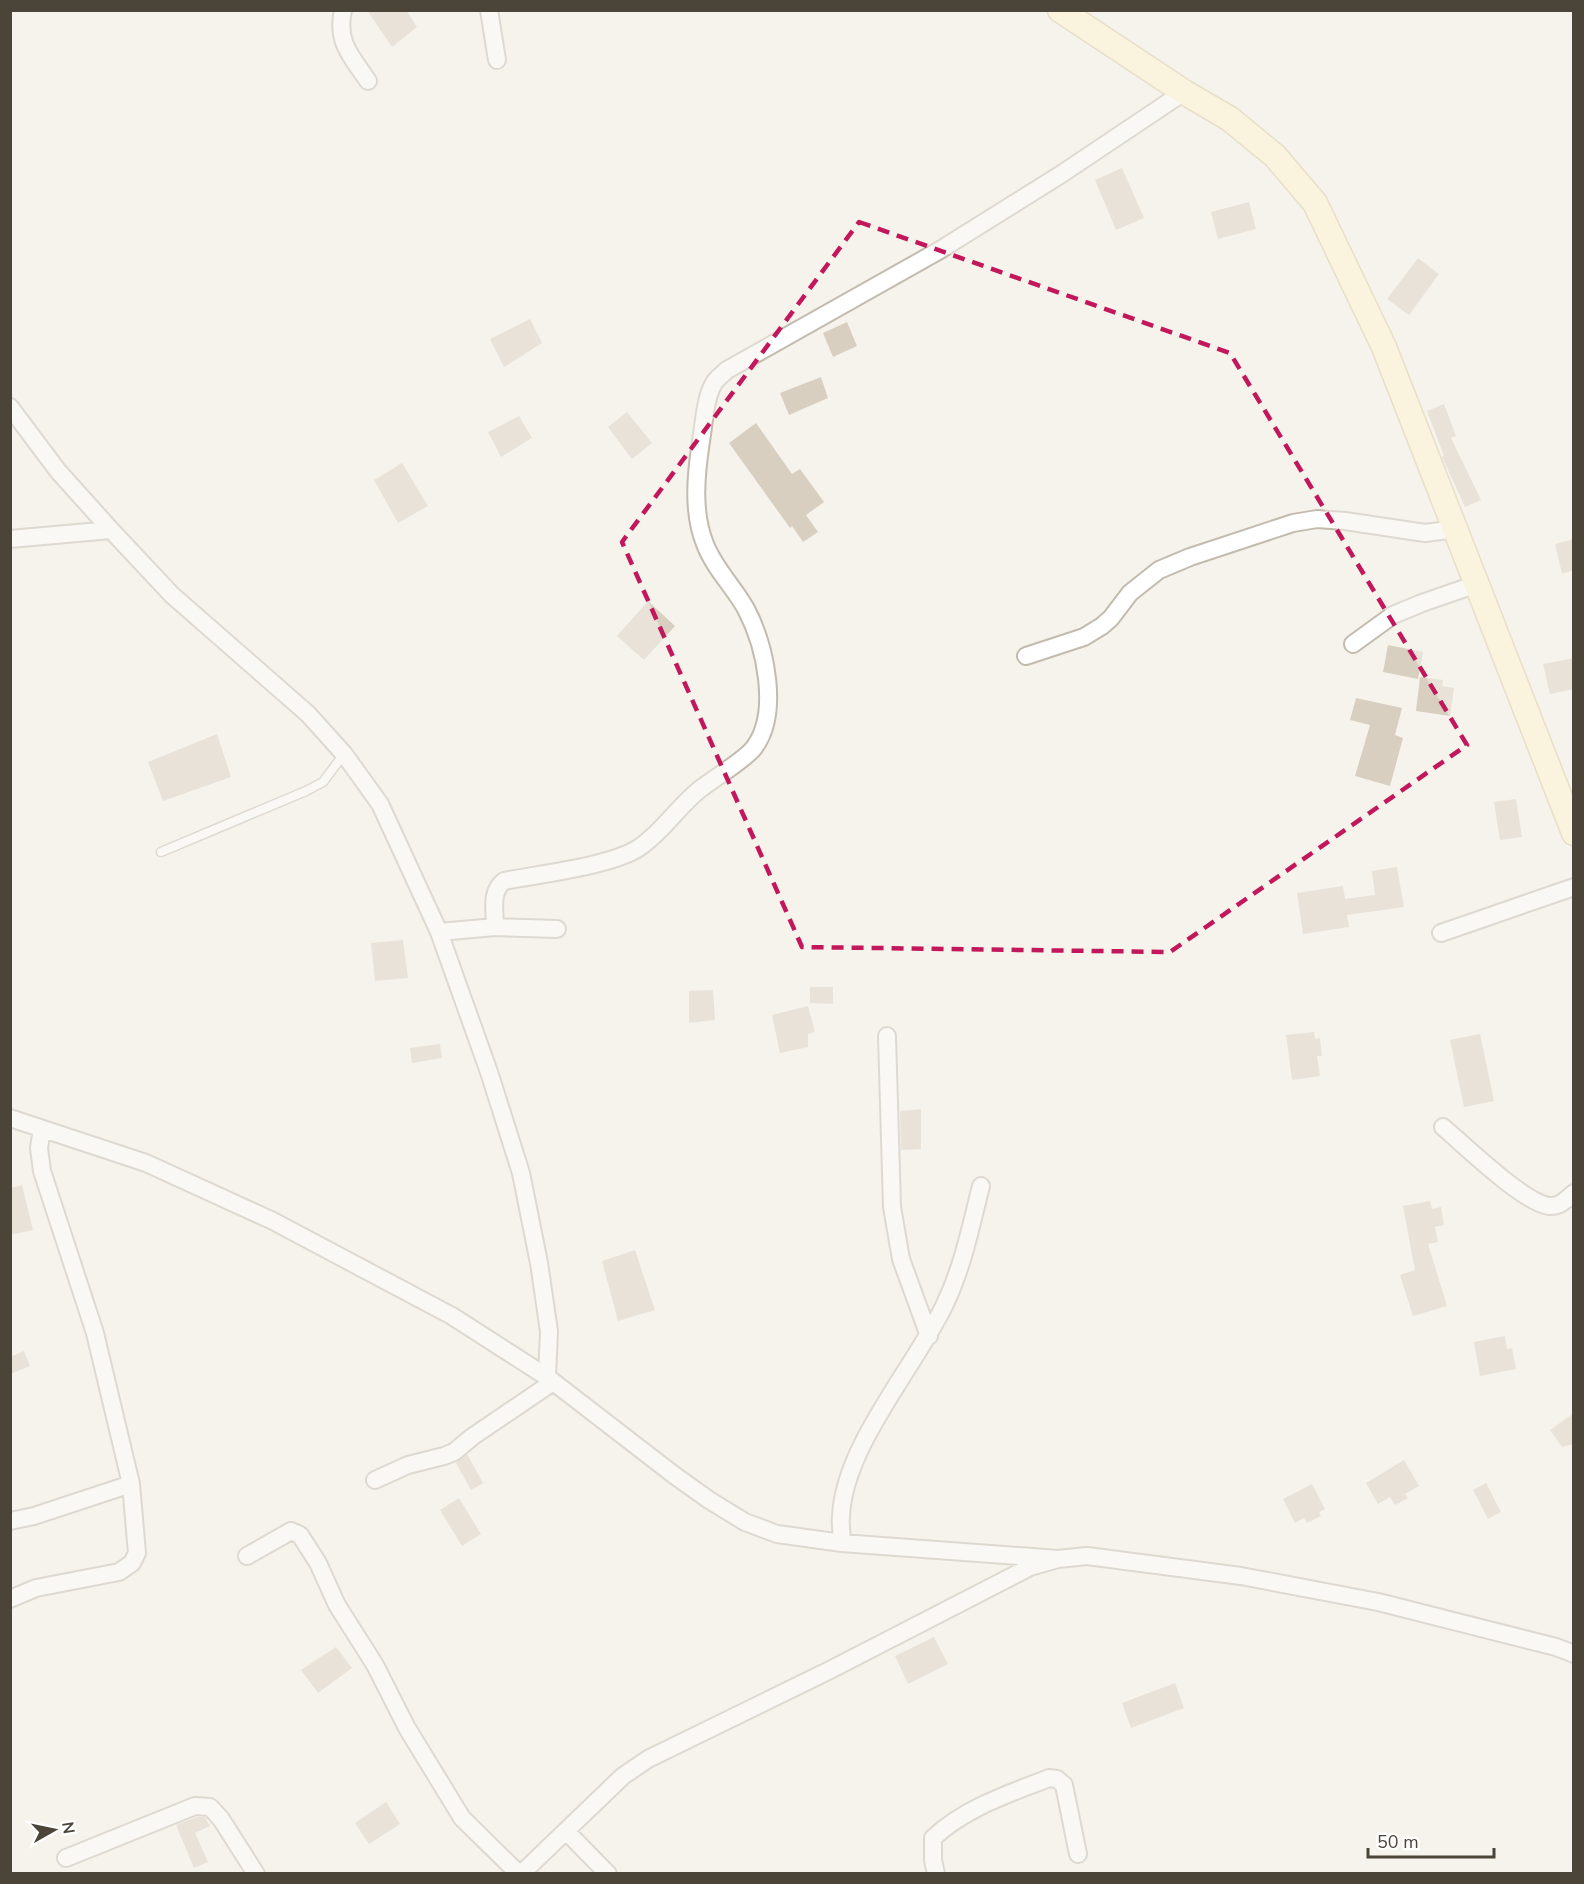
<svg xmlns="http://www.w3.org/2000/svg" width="1584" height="1884" viewBox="0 0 1584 1884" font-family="'Nunito Sans',sans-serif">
<rect width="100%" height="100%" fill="#f6f3ec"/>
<path fill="#d8cfc1" d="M 367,10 L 406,10 L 417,27 L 392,47 Z
M 1122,168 L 1144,218 L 1116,230 L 1095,180 Z
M 1249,202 L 1256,229 L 1218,239 L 1211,212 Z
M 1418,258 L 1439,274 L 1409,315 L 1387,299 Z
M 530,319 L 542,343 L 504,367 L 490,339 Z
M 847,322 L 857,346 L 833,357 L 823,333 Z
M 821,377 L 828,398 L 789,415 L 780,393 Z
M 1444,404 L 1456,436 L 1451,438 L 1481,500 L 1465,507 L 1442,457 L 1444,456 L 1427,411 Z
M 627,412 L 652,443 L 632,459 L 608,427 Z
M 519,416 L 532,438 L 501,457 L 488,432 Z
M 756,423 L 792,474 L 800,469 L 824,502 L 806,515 L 818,532 L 803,542 L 792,526 L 790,528 L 729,443 Z
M 402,463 L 428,506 L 398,523 L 374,480 Z
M 1574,539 L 1574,570 L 1562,574 L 1555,544 Z
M 648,601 L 675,626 L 644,660 L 617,636 Z
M 1388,645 L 1423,652 L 1418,679 L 1383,672 Z
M 1574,658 L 1574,689 L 1550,694 L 1543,664 Z
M 1420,677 L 1443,680 L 1442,686 L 1454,688 L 1450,716 L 1416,711 Z
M 1356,698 L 1402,708 L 1395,735 L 1403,738 L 1390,786 L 1355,776 L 1370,725 L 1350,720 Z
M 217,734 L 231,777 L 163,801 L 148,762 Z
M 1516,799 L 1522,837 L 1500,840 L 1494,802 Z
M 1397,867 L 1404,907 L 1347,915 L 1349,927 L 1303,934 L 1297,893 L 1343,886 L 1345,899 L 1375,895 L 1372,871 Z
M 403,940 L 408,978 L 375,981 L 371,943 Z
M 810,987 L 833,987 L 833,1004 L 810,1003 Z
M 713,990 L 715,1020 L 689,1023 L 689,991 Z
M 808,1006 L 815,1032 L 808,1034 L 808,1047 L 780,1053 L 772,1015 Z
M 1314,1032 L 1315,1039 L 1320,1038 L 1322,1056 L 1317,1056 L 1320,1076 L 1292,1080 L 1286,1035 Z
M 1480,1034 L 1494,1101 L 1464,1107 L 1450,1040 Z
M 440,1044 L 442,1058 L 412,1063 L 410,1048 Z
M 921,1109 L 921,1149 L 901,1150 L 900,1111 Z
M 22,1185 L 33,1230 L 10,1235 L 10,1188 Z
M 1430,1201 L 1432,1209 L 1441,1207 L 1444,1225 L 1435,1227 L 1438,1242 L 1428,1244 L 1447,1306 L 1413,1316 L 1400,1275 L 1415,1270 L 1403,1206 Z
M 635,1250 L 655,1310 L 618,1321 L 602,1261 Z
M 1505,1336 L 1507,1349 L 1512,1348 L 1516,1369 L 1480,1376 L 1474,1342 Z
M 24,1351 L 30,1366 L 10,1374 L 10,1357 Z
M 1574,1413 L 1574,1444 L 1562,1447 L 1550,1430 Z
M 467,1454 L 483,1483 L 471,1490 L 456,1463 Z
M 1404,1460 L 1419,1486 L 1405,1494 L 1408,1498 L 1395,1505 L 1390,1497 L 1378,1504 L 1366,1483 Z
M 1486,1483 L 1501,1512 L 1488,1519 L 1473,1490 Z
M 1312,1484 L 1325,1509 L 1319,1512 L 1321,1516 L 1307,1523 L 1304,1518 L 1295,1523 L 1283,1499 Z
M 459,1498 L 481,1534 L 462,1546 L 440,1510 Z
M 934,1637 L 948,1664 L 908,1684 L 895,1656 Z
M 336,1647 L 352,1668 L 318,1693 L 301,1670 Z
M 1175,1683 L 1184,1708 L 1131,1728 L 1122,1703 Z
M 386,1802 L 400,1824 L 369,1844 L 355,1823 Z
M 197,1817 L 205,1817 L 210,1826 L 195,1833 L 208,1862 L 194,1868 L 176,1825 Z"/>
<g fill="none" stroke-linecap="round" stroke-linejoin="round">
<defs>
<path id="lane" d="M 161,852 L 306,791 L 323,782 L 344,754"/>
<path id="street" d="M 343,10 C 336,42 351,56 368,81
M 489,10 L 497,60
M 10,407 L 58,471 L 111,530 L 172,595 L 308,714 L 344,754 L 380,804 L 439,932 L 489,1072 L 521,1173 L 539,1263 L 549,1331 L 547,1377
M 10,539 L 111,530
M 1353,644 L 1393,615 L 1422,603 L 1477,584
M 1026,656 L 1084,637 L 1102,626 L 1111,618 L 1130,593 L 1159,570 L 1190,557 L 1293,523 L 1317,519 L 1345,521 L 1425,533 L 1456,529
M 495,927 C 495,910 490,892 504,881 C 539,874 613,866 640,847 C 663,831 678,807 699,790 C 713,779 744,760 753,749 C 781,714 765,645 746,609 C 734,587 714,568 705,544 C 692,512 696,474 701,441 C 704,423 705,398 714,383 C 717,378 723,374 727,370 L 940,250 L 1060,175 L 1184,92
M 439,932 L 495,927 L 557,929
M 1441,933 L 1574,887
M 887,1036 L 892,1207 L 901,1259 L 929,1336
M 10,1118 L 146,1163 L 273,1221 L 452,1316 L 547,1377 L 674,1475 L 709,1500 L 745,1522 L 777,1534 L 842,1543 L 1058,1559
M 1443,1127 C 1464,1145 1524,1203 1549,1206 C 1559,1207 1566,1200 1574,1193
M 375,1480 L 408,1465 L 444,1456 L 454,1452 L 472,1437 L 553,1382
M 10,1521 L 34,1516 L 131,1484
M 842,1543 C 842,1534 840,1525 841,1516 C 844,1446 915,1367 945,1304 C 963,1266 971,1226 981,1186
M 247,1556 L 291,1531 L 300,1535 L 318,1563 L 337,1605 L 375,1665 L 407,1728 L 462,1818 L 519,1874
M 10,1599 L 36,1588 L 119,1572 L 132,1563 L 137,1553 L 131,1484 L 95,1333 L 42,1171 L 39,1148 L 42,1129
M 566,1831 L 608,1874
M 66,1858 L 195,1806 L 210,1807 L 221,1819 L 256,1874
M 521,1874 L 623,1776 L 648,1759 L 830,1670 L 1030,1567 L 1058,1559 L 1087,1556 L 1241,1576 L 1378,1602 L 1556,1647 L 1574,1654
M 936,1874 L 933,1860 L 933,1838 C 965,1808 1008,1794 1049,1778 L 1057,1779 L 1064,1785 L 1078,1854"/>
<path id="secondary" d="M 1060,10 L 1184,92 L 1230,119 L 1275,156 L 1315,203 L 1384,347 L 1574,833"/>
</defs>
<use href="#lane" stroke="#c2bbae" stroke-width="11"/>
<use href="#street" stroke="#c2bbae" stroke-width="20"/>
<use href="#secondary" stroke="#d6c79b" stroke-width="27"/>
<use href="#lane" stroke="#fff" stroke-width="8"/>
<use href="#street" stroke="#fff" stroke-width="16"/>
<use href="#secondary" stroke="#fff3cd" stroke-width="24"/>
</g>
<path d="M0 0H1584V1884H0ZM 859,222 L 1230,353 L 1467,745 L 1170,952 L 802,947 L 622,542 Z" fill="#f6f3ec" fill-opacity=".55" fill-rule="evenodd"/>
<path fill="none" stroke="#c2185b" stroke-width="4.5" stroke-dasharray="12 8" stroke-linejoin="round" d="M 859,222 L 1230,353 L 1467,745 L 1170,952 L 802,947 L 622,542 Z"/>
<rect width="1584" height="1884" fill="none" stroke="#4b4439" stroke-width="24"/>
<g transform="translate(54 1830) rotate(81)" stroke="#ffffff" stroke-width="4.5" paint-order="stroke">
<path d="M0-4.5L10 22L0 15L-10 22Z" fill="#4b4439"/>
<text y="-9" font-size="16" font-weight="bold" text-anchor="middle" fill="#4b4439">N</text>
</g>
<path d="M1368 1848v9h126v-9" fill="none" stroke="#4b4439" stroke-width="3"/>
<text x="1377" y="1848" font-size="18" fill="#4b4439" stroke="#ffffff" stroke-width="4.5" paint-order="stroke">50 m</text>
</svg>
